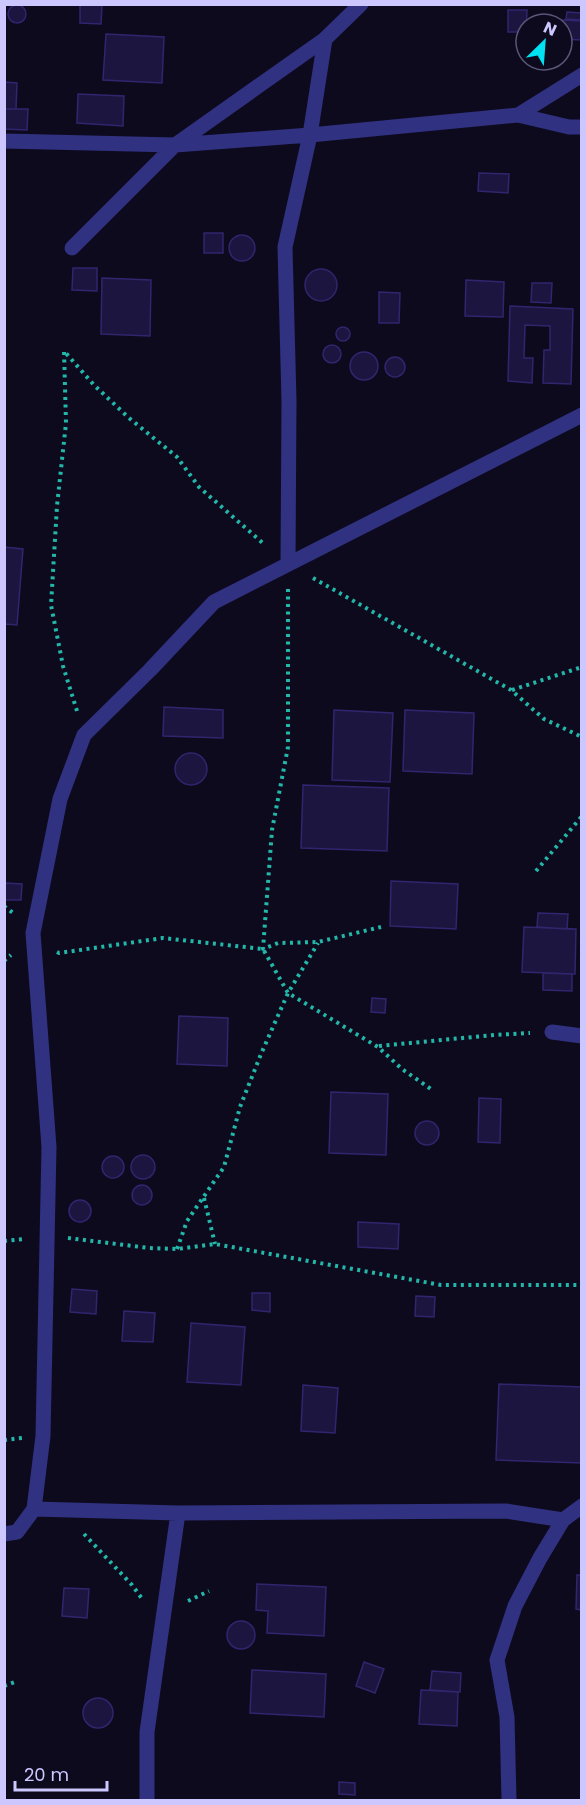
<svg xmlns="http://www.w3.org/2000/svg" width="586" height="1805" viewBox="0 0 586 1805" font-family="Poppins,sans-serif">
<rect width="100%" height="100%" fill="#0d0a1e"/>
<path fill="#1c1540" stroke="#31256e" stroke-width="1.5" d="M 80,4 L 102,5 L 101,24 L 80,23 Z
M8 14a9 9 0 1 1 18 0a9 9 0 1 1-18 0Z
M 508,10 L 527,10 L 526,32 L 508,32 Z
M 567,12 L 581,13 L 581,20 L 566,19 Z
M 563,20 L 582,21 L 582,40 L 562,39 Z
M 106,34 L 164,37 L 162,83 L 103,80 Z
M 4,82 L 17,83 L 16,109 L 4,109 Z
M 78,94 L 124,96 L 123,126 L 77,123 Z
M 4,109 L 28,109 L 27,130 L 4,129 Z
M 479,173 L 509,174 L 508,193 L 478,191 Z
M 204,233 L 223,233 L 223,253 L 204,253 Z
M229 248a13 13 0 1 1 26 0a13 13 0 1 1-26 0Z
M 73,268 L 97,268 L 97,291 L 72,290 Z
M305 285a16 16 0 1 1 32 0a16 16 0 1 1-32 0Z
M 102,278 L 151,280 L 150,336 L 101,334 Z
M 466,280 L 504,282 L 503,317 L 465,316 Z
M 532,283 L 552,283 L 551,303 L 531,302 Z
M 379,292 L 400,293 L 399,323 L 379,323 Z
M 510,306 L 573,309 L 571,384 L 543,383 L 544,350 L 550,350 L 550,326 L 525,325 L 524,358 L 533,358 L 532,383 L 508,381 Z
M336 334a7 7 0 1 1 14 0a7 7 0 1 1-14 0Z
M323 354a9 9 0 1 1 18 0a9 9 0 1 1-18 0Z
M350 366a14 14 0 1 1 28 0a14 14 0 1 1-28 0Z
M385 367a10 10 0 1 1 20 0a10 10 0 1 1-20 0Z
M 4,547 L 23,549 L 17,625 L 4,624 Z
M 164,707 L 223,710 L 223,738 L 163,736 Z
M 334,710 L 393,713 L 390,782 L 332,780 Z
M 405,710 L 474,713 L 472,774 L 403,771 Z
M175 769a16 16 0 1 1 32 0a16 16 0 1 1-32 0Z
M 303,785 L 389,788 L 387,851 L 301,848 Z
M 391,881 L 458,884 L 456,929 L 390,926 Z
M 5,883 L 22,884 L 21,900 L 4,900 Z
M 538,913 L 568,914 L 567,929 L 537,927 Z
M 524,927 L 576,929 L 575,974 L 522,972 Z
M 543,973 L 572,974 L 572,991 L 543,990 Z
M 372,998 L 386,999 L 385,1013 L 371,1012 Z
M 179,1016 L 228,1018 L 227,1066 L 177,1064 Z
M 331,1092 L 388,1094 L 386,1155 L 329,1153 Z
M 479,1098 L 501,1099 L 500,1143 L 478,1142 Z
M415 1133a12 12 0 1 1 24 0a12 12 0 1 1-24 0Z
M131 1167a12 12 0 1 1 24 0a12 12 0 1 1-24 0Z
M102 1167a11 11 0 1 1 22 0a11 11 0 1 1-22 0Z
M132 1195a10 10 0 1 1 20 0a10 10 0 1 1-20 0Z
M69 1211a11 11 0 1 1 22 0a11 11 0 1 1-22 0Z
M 358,1222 L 399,1224 L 398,1249 L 358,1247 Z
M 72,1289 L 97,1291 L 96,1314 L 70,1312 Z
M 252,1293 L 270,1293 L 270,1312 L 252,1310 Z
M 416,1296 L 435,1297 L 434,1317 L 415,1316 Z
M 124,1311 L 155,1313 L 153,1342 L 122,1341 Z
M 191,1323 L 245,1327 L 241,1385 L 187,1382 Z
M 499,1384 L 582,1387 L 582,1463 L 496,1460 Z
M 303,1385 L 338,1388 L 335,1433 L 301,1431 Z
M 577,1575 L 582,1575 L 582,1610 L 576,1609 Z
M 257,1584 L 326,1587 L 324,1636 L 267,1633 L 268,1611 L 256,1610 Z
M 64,1588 L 89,1589 L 87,1618 L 62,1616 Z
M227 1635a14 14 0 1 1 28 0a14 14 0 1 1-28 0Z
M 364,1662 L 384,1669 L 375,1693 L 356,1686 Z
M 252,1670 L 326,1674 L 324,1717 L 250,1713 Z
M 432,1671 L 461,1673 L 460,1692 L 430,1690 Z
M 421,1690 L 458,1692 L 457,1726 L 419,1724 Z
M83 1713a15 15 0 1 1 30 0a15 15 0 1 1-30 0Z
M 339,1782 L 355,1783 L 355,1795 L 339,1794 Z"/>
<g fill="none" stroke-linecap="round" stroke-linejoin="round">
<path stroke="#23b7aa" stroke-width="4" stroke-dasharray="3 4.5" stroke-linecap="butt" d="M 313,578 L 511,690 L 544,719 L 582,737
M 288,589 L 288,747 L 272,830 L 263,949 L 278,943 L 318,942 L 381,927
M 512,690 L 582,667
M 77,711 L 63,666 L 51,605 L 57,506 L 66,423 L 64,351 L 94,385 L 129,418 L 177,457 L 199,487 L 265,545
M 536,871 L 582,816
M 4,906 L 13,913
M 57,952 L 59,953 L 163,938 L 263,949 L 288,993 L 378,1047 L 402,1069 L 434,1091
M 4,961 L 11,955
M 379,1046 L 494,1035 L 530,1033
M 204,1198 L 215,1244
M 68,1238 L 149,1248 L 177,1249 L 215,1244 L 441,1285 L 577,1285 L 582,1287
M 4,1241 L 25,1239
M 177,1249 L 187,1221 L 224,1167 L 240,1107 L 261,1054 L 288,993 L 318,943
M 4,1440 L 22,1438
M 84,1534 L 132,1585 L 143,1600
M 188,1601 L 209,1591
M 4,1686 L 18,1681"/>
<path stroke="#313181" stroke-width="15" d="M 518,115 L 582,75
M 4,141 L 175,145 L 310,135 L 518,115 L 569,127 L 582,127
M 72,248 L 175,145 L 325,39
M 288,564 L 289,401 L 285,247 L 310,135 L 325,39 L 361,4
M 552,1032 L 582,1036
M 34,1509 L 178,1513 L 506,1511 L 563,1520
M 4,1534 L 17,1532 L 34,1509 L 43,1436 L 49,1147 L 33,933 L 60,799 L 84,735 L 150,670 L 214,602 L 582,415
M 147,1800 L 147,1732 L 178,1513
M 509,1800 L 507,1717 L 497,1660 L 515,1606 L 540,1558 L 563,1520 L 582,1506"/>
</g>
<rect width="586" height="1805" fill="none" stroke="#ccc7ff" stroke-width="12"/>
<g transform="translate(544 42) rotate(25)"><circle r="28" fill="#0d0a1e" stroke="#595678" stroke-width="1.5"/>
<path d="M0-4.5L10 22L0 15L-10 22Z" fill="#00e2f2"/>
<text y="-9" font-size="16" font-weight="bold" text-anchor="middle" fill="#ccc7ff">N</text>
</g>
<path d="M15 1781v9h92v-9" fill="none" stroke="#ccc7ff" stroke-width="3"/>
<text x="24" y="1781" font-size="18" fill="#ccc7ff" stroke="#0d0a1e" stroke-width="4.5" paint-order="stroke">20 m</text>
</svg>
